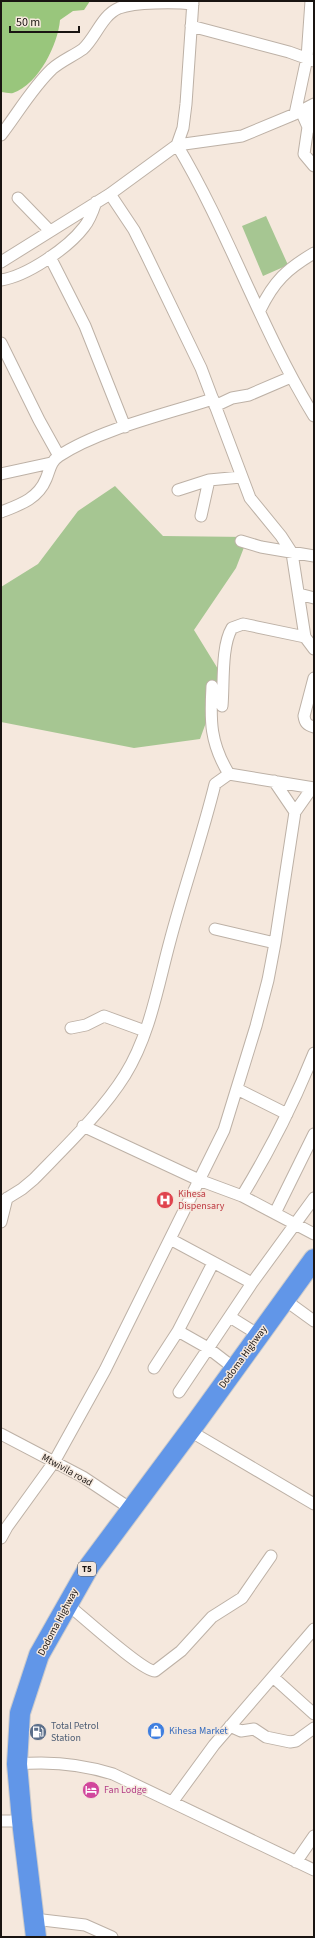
<svg xmlns="http://www.w3.org/2000/svg" width="315" height="1938" viewBox="0 0 315 1938" font-family="'Source Sans 3',sans-serif">
<rect width="100%" height="100%" fill="#f5e8dd"/>
<path fill="#a6c692" d="M 266,216 L 288,265 L 263,276 L 242,226 Z
M 115,486 L 163,536 L 248,537 L 236,568 L 194,630 L 218,669 L 216,695 L 200,739 L 134,748 L 1,722 L 1,587 L 38,564 L 78,511 Z"/>
<path fill="#99c67c" d="M 1,1 L 90,1 L 84,10 L 73,11 L 60,20 C 58,44 39,84 13,93 C 10,94 5,92 1,92 Z"/>
<g fill="none" stroke-linecap="round" stroke-linejoin="round">
<defs>
<path id="street" d="M 191,26 L 289,52 L 314,61
M 314,104 L 295,114 L 242,136 L 177,145 C 229,232 261,330 314,416
M 301,111 L 308,127 L 304,154 L 314,166
M 295,114 L 307,58 L 311,1
M 308,130 L 314,121 L 310,106
M 1,135 C 18,113 32,88 52,69 C 61,61 73,56 83,49 C 96,37 102,15 119,8 C 135,2 175,2 193,4
M 110,194 L 134,230 L 146,254 L 201,368 L 250,498 L 281,536 L 292,553 L 305,637 L 314,649
M 18,198 L 50,231
M 50,257 L 85,326 L 125,427
M 1,262 L 110,194 L 177,145 L 183,128 L 186,104 L 193,1
M 1,280 C 27,276 68,248 84,227 C 90,220 93,211 96,202
M 260,310 C 274,281 287,269 314,253
M 1,343 L 39,420 L 59,456
M 215,406 L 232,398 L 249,395 L 291,377
M 1,474 L 51,463
M 178,490 L 209,480 L 241,477
M 1,512 C 19,505 38,499 46,479 C 50,470 50,462 59,456 C 98,430 166,414 213,399
M 201,516 L 209,480
M 241,541 L 261,547 L 314,556
M 299,594 L 314,598
M 314,678 L 304,716 C 305,723 307,725 314,727
M 212,686 C 210,721 210,743 229,774
M 222,706 C 224,684 221,646 232,628 L 243,624 L 305,637
M 274,781 L 295,812
M 215,929 L 275,943
M 71,1028 L 86,1025 L 104,1016 L 145,1031
M 237,1089 L 287,1114
M 83,1126 L 199,1180 L 242,1196 L 314,1234
M 242,1196 C 270,1150 294,1103 314,1053
M 1,1202 L 22,1189 L 34,1179 C 64,1148 102,1112 125,1075 C 150,1035 158,985 170,941 C 184,888 202,837 215,784 L 229,774 L 314,788
M 275,1213 L 314,1134
M 1,1222 L 7,1198
M 170,1239 L 252,1283
M 285,1300 L 314,1321
M 230,1317 L 259,1335
M 178,1331 L 208,1348 L 234,1368
M 154,1368 L 178,1331 L 213,1263
M 179,1392 L 252,1283 L 314,1198
M 190,1431 L 314,1504
M 1,1434 L 83,1477 L 131,1509
M 1,1538 L 7,1527 L 54,1462 L 105,1370 L 224,1130 L 256,1026 L 268,980 L 275,943 L 295,812 L 312,788
M 67,1604 C 81,1615 142,1671 155,1671 L 181,1651 L 212,1617 L 242,1598 L 271,1556
M 273,1677 L 314,1714
M 230,1726 L 241,1731 L 254,1729 L 266,1737 L 290,1742 L 296,1741 L 314,1728
M 17,1764 C 50,1761 82,1764 113,1774 L 314,1870
M 173,1801 L 214,1745 L 314,1629
M 1,1821 L 22,1821
M 296,1862 L 314,1836
M 34,1919 L 85,1925 L 112,1937"/>
<path id="highway" d="M 36,1937 L 22,1821 L 17,1764 L 20,1713 L 39,1655 L 90,1565 L 197,1421 L 314,1259"/>
</defs>
<use href="#street" stroke="#bdb1a6" stroke-width="13"/>
<use href="#highway" stroke="#cccbcb" stroke-width="22"/>
<use href="#street" stroke="#fff" stroke-width="11"/>
<use href="#highway" stroke="#6196e8" stroke-width="20"/>
</g>
<defs>
<symbol id="hospital-disc" viewBox="-11 -11 22 22"><circle r="9.5" fill="#e0444e" stroke="#f5e8dd"/><path d="M-5-5h3v3.5h4V-5h3V5h-3V1.5h-4V5h-3Z" fill="#fff"/></symbol>
<symbol id="shop-disc" viewBox="-11 -11 22 22"><circle r="9.5" fill="#3f7fe0" stroke="#f5e8dd"/><path d="M-5-2.5h2.3a2.7 3.5 0 0 1 5.4 0H5L5.5 6h-11ZM-1.5-2.5h3a1.5 2.3 0 0 0-3 0Z" fill="#fff"/></symbol>
<symbol id="fuel-disc" viewBox="-11 -11 22 22"><circle r="9.5" fill="#5c6f8a" stroke="#f5e8dd"/><path d="M-5.5-6h7V0h2V4h1.3V-2.5L3-4.5l.8-.8L6-3V5H2.5V1h-1V6h-7ZM-4.2-4.7v3.2H.2V-4.7Z" fill="#fff"/></symbol>
<symbol id="hotel-disc" viewBox="-11 -11 22 22"><circle r="9.5" fill="#d1479c" stroke="#f5e8dd"/><path d="M-6-4.5h1.5V1H6V5H4.5V3h-9V5H-6ZM-4 0a1.8 1.8 0 1 1 3.6 0ZM.5 0V-2.5h3Q6-2.5 6 0Z" fill="#fff"/></symbol>
</defs>
<g fill-rule="evenodd">
<use href="#hospital-disc" x="155" y="1190" width="20" height="20"/>
<use href="#shop-disc" x="146" y="1721" width="20" height="20"/>
<use href="#fuel-disc" x="28" y="1722" width="20" height="20"/>
<use href="#hotel-disc" x="81" y="1780" width="20" height="20"/>
</g>
<g text-anchor="middle" dominant-baseline="central" stroke-width="3" stroke-linejoin="round" paint-order="stroke">
<rect fill="#f5e8dd" stroke="#5b544e" stroke-width="1" x="78" y="1562" width="18" height="14" rx="3"/>
<g font-size="9" font-weight="bold" fill="#191411">
<text x="87" y="1569">T5</text>
</g>
<g font-size="10" fill="#be3a42" stroke="#f5e8dd" text-anchor="start">
<text x="178" y="1194">Kihesa<tspan x="178" dy="12">Dispensary</tspan></text>
</g>
<g font-size="10" fill="#191411" stroke="#f5e8dd">
<text transform="translate(243 1357) rotate(-54)">Dodoma Highway</text>
<text transform="translate(67 1470) rotate(29)">Mtwivila road</text>
<text transform="translate(58 1622) rotate(-62)">Dodoma Highway</text>
</g>
<g font-size="10" fill="#4e5e75" stroke="#f5e8dd" text-anchor="start">
<text x="51" y="1726">Total Petrol<tspan x="51" dy="12">Station</tspan></text>
</g>
<g font-size="10" fill="#366cbe" stroke="#f5e8dd" text-anchor="start">
<text x="169" y="1731">Kihesa Market</text>
</g>
<g font-size="10" fill="#b23c85" stroke="#f5e8dd" text-anchor="start">
<text x="104" y="1790">Fan Lodge</text>
</g>
</g>
<rect width="315" height="1938" fill="none" stroke="#191411" stroke-width="4"/>
<path d="M10 26v6h69v-6" fill="none" stroke="#191411" stroke-width="2"/>
<text x="16" y="26" font-size="12" fill="#191411" stroke="#f5e8dd" stroke-width="3" paint-order="stroke">50 m</text>
</svg>
